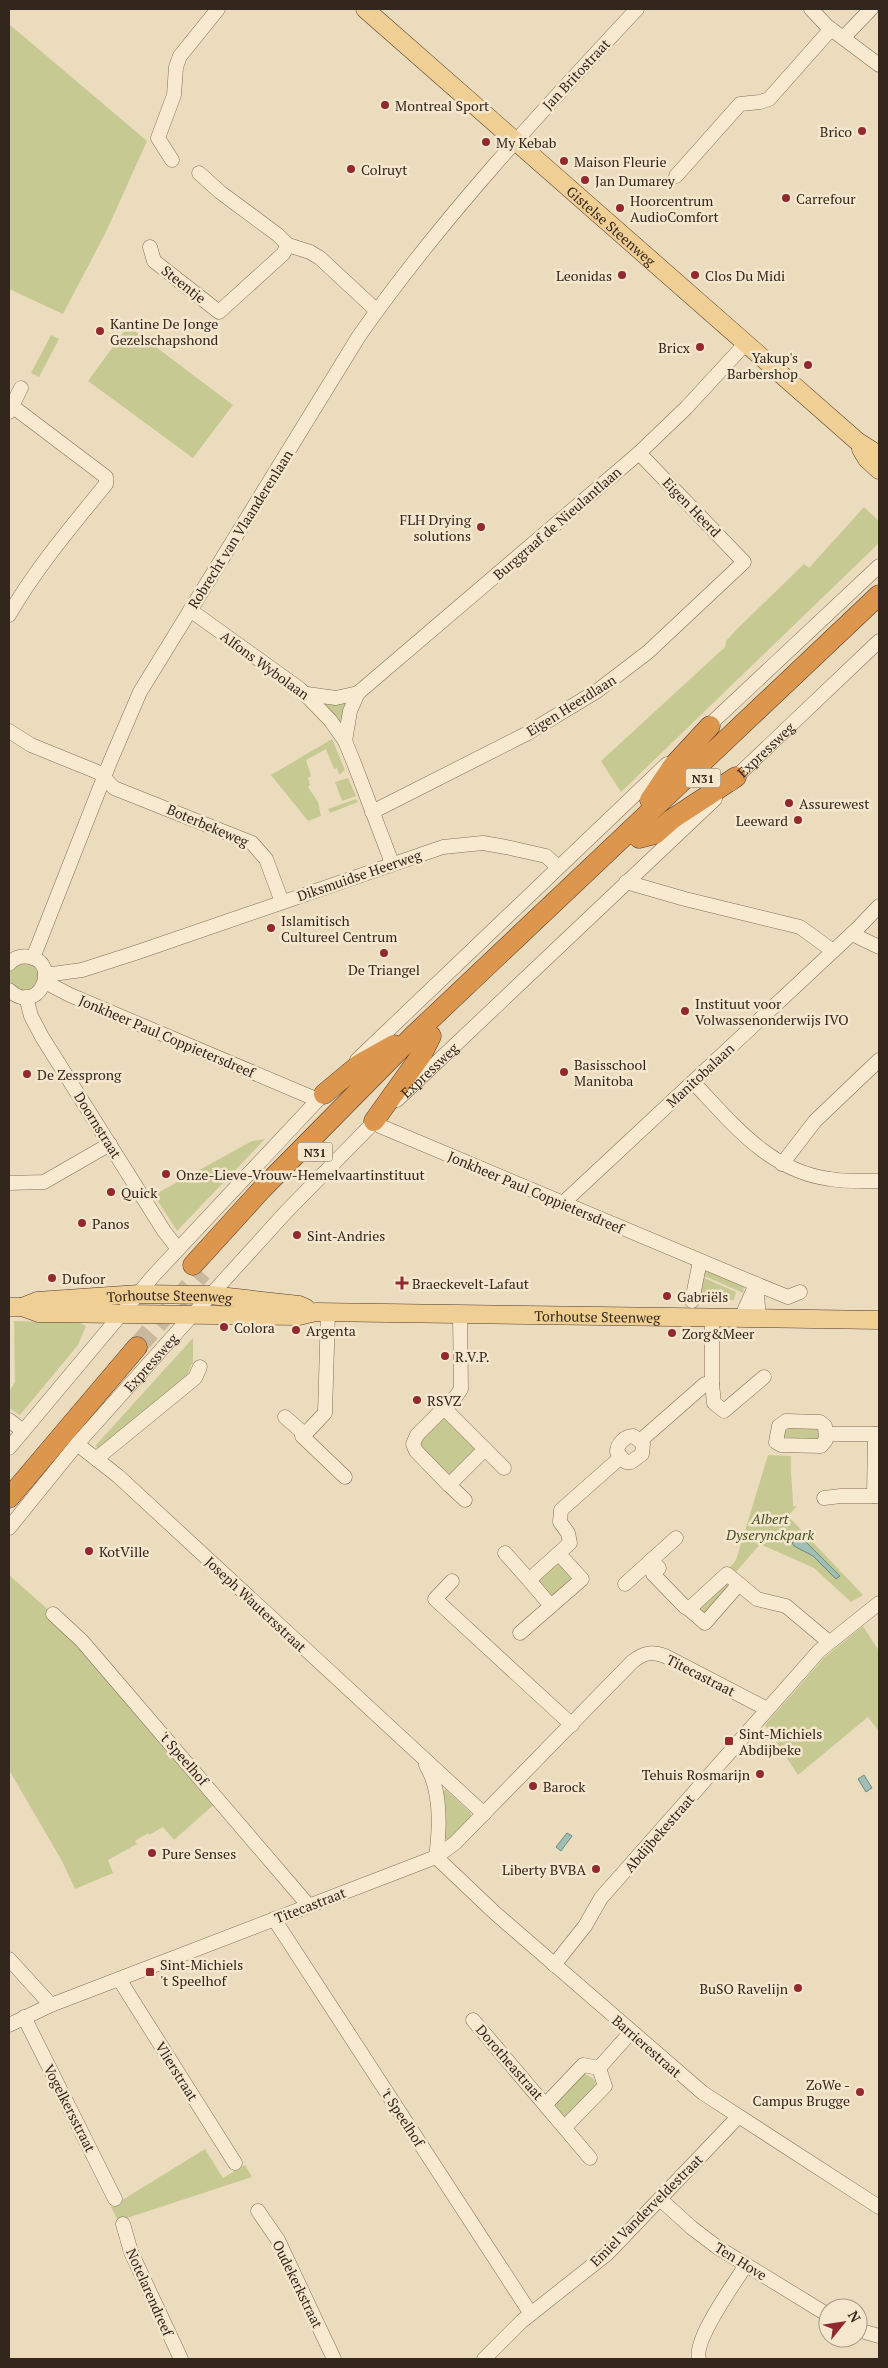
<svg xmlns="http://www.w3.org/2000/svg" width="888" height="2368" viewBox="0 0 888 2368" font-family="'PT Serif',serif">
<rect width="100%" height="100%" fill="#ecdcbe"/>
<path fill="#c6ca92" d="M 9,24 L 147,141 L 106,232 L 63,314 L 9,289 Z
M 128,326 L 233,405 L 193,458 L 88,381 Z
M 51,335 L 59,339 L 39,377 L 31,373 Z
M 864,507 L 879,521 L 879,543 L 621,792 L 601,761 L 725,647 L 726,641 L 736,630 L 804,564 L 809,568 Z
M 351,698 L 344,730 L 320,701 Z
M 332,739 L 345,770 L 339,775 L 337,768 L 334,769 L 326,749 L 306,760 L 311,776 L 308,778 L 310,785 L 308,787 L 318,802 L 321,816 L 308,821 L 271,775 Z
M 348,778 L 356,796 L 342,801 L 335,782 Z
M 356,799 L 358,802 L 330,813 L 328,809 Z
M 32,960 L 42,979 L 27,994 L 9,983 L 11,966 Z
M 265,1139 L 177,1231 L 154,1195 L 252,1141 Z
M 704,1268 L 744,1287 L 743,1293 L 700,1274 Z
M 700,1276 L 736,1292 L 734,1300 L 715,1299 L 714,1300 L 695,1300 Z
M 14,1321 L 81,1323 L 86,1326 L 78,1345 L 20,1415 L 9,1408 L 9,1392 L 15,1382 Z
M 193,1338 L 193,1364 L 191,1365 L 186,1380 L 98,1449 L 95,1446 Z
M 444,1417 L 476,1449 L 450,1476 L 417,1443 Z
M 819,1427 L 819,1440 L 783,1437 L 784,1428 Z
M 768,1455 L 791,1456 C 790,1474 793,1488 793,1506 L 797,1506 L 788,1516 L 863,1595 L 851,1602 L 814,1568 L 760,1544 L 736,1572 L 730,1567 L 736,1560 Z
M 558,1563 L 573,1577 L 572,1580 L 553,1596 L 550,1596 L 538,1584 L 539,1578 Z
M 9,1575 L 53,1614 L 218,1801 L 174,1840 L 163,1827 L 149,1835 L 148,1833 L 135,1841 L 137,1844 L 108,1860 L 113,1873 L 75,1889 L 62,1861 L 9,1770 Z
M 724,1581 L 730,1584 L 706,1616 L 696,1608 Z
M 863,1626 L 879,1651 L 879,1731 L 868,1717 L 798,1775 L 765,1725 L 824,1658 Z
M 445,1789 L 471,1813 L 471,1818 L 449,1840 L 444,1838 L 442,1793 Z
M 583,2073 L 594,2079 L 597,2085 L 565,2117 L 554,2105 Z
M 205,2149 L 223,2178 L 245,2165 L 252,2177 L 118,2221 L 111,2207 Z"/>
<path fill="#a1beb4" stroke="#698b81" d="M 796,1537 L 802,1538 L 840,1576 L 836,1579 L 813,1556 L 794,1546 L 792,1543 Z
M 864,1775 L 872,1788 L 866,1792 L 858,1779 Z
M 567,1833 L 572,1836 L 561,1851 L 556,1847 Z"/>
<g fill="none" stroke-linecap="round" stroke-linejoin="round">
<path stroke="#c7b89e" stroke-width="20" stroke-dasharray="20 10" stroke-linecap="butt" d="M 137,1347 L 202,1272"/>
<defs>
<g id="minor">
<path d="M 811,9 L 827,26 L 879,65"/>
<path d="M 843,38 L 871,9"/>
<path d="M 172,160 L 158,138 L 174,95 L 176,67 L 180,56 L 218,9"/>
<path d="M 199,173 L 220,192 L 278,235 L 288,245 L 310,252 L 320,258 L 377,311"/>
<path d="M 676,176 L 740,104 L 760,102 L 769,99 L 831,29"/>
<path d="M 150,247 L 154,261 L 219,312 L 283,254 L 288,245"/>
<path d="M 9,412 L 21,388"/>
<path d="M 190,610 L 300,689 L 330,720 L 345,741 L 354,763 L 392,863"/>
<path d="M 9,615 C 36,568 72,526 106,484 L 106,477 L 12,406"/>
<path d="M 307,694 L 336,698 L 358,693"/>
<path d="M 9,731 L 31,745 L 100,773 L 114,788 L 252,843 L 266,859 L 282,902"/>
<path d="M 703,731 L 879,566"/>
<path d="M 345,741 L 350,711 L 358,693 L 639,453 L 686,408 L 746,343"/>
<path id="s1" d="M 731,784 L 736,777 L 879,641"/>
<path d="M 372,812 L 526,734 L 597,691 L 648,652 L 744,562 L 639,453"/>
<path d="M 626,882 L 685,899 L 800,927 L 833,951"/>
<path d="M 852,934 L 879,947"/>
<path d="M 33,958 L 110,762 L 140,692 L 359,336 C 441,219 539,114 637,9"/>
<path d="M 9,964 C 14,958 21,955 30,957 C 62,964 38,1017 9,990"/>
<path d="M 45,975 L 82,970 L 138,952 L 443,847 L 483,843 L 506,847 L 546,856 L 558,867"/>
<path d="M 45,982 L 70,995 L 318,1100"/>
<path d="M 26,997 L 31,1016 L 42,1037 L 164,1231 L 178,1249"/>
<path d="M 357,1060 L 667,764"/>
<path d="M 693,1082 C 733,1124 769,1171 830,1179 C 846,1182 863,1181 879,1181"/>
<path id="s2" d="M 397,1100 L 715,799"/>
<path d="M 374,1121 L 380,1126 L 756,1284 L 788,1297 L 800,1292"/>
<path d="M 782,1164 L 815,1121 L 879,1060"/>
<path d="M 9,1183 L 44,1182 L 110,1144"/>
<path d="M 563,1203 L 859,927 L 879,906"/>
<path d="M 756,1285 L 759,1318"/>
<path d="M 692,1301 L 700,1261"/>
<path d="M 460,1315 L 461,1389 L 452,1402 L 444,1408 L 504,1468"/>
<path d="M 741,1318 L 756,1284"/>
<path d="M 712,1384 L 712,1318"/>
<path d="M 444,1408 L 417,1435 L 413,1444 L 416,1451 L 449,1485 L 485,1449"/>
<path d="M 285,1417 L 302,1432 L 308,1431 L 325,1413 L 328,1312"/>
<path d="M 9,1420 L 23,1431"/>
<path d="M 786,1421 L 820,1422 L 825,1426 L 826,1440 L 821,1446 L 781,1445 L 776,1442 L 779,1426 Z"/>
<path d="M 302,1432 L 302,1436 L 345,1477"/>
<path d="M 827,1434 L 879,1434"/>
<path d="M 77,1444 L 118,1476 L 484,1814"/>
<path d="M 9,1448 L 154,1275 L 329,1088"/>
<path d="M 621,1457 L 617,1452 C 617,1444 625,1436 633,1436 L 640,1441 L 705,1384 L 712,1384 L 714,1403 L 724,1411 L 764,1377"/>
<path d="M 96,1459 L 195,1378 L 200,1367"/>
<path d="M 449,1485 L 465,1500"/>
<path d="M 874,1496 L 875,1434"/>
<path d="M 824,1498 L 841,1496 L 879,1496"/>
<path id="s3" d="M 9,1528 L 77,1444 L 178,1331 L 286,1212 L 381,1115"/>
<path d="M 505,1553 L 529,1580"/>
<path d="M 559,1554 L 582,1579 L 551,1606 L 529,1580 L 570,1543 L 568,1533 L 560,1522 L 561,1510 L 621,1457 L 626,1462 L 631,1462 L 642,1454 L 643,1444 L 640,1441"/>
<path d="M 651,1560 L 659,1568 L 653,1574 L 685,1607 L 689,1609 L 727,1574 L 757,1599 L 786,1606 L 829,1642"/>
<path d="M 452,1581 L 435,1599 L 572,1725"/>
<path d="M 625,1584 L 676,1538"/>
<path d="M 689,1609 L 705,1623 L 739,1584"/>
<path d="M 53,1614 L 82,1641 L 309,1906"/>
<path d="M 520,1633 L 551,1606"/>
<path d="M 426,1765 C 442,1791 440,1828 436,1857"/>
<path d="M 436,1857 L 495,1913 L 703,2093 L 879,2207"/>
<path d="M 274,1919 L 531,2314"/>
<path d="M 9,1959 L 51,2005"/>
<path d="M 554,1965 L 585,1926 L 601,1898 L 819,1651 L 879,1603"/>
<path d="M 119,1979 L 235,2163"/>
<path d="M 24,2017 L 115,2199"/>
<path d="M 473,2020 L 590,2158"/>
<path d="M 9,2025 L 51,2005 L 436,1857 L 455,1843 L 632,1662 C 643,1653 651,1651 665,1656 L 767,1709"/>
<path d="M 599,2068 L 631,2032"/>
<path d="M 546,2104 L 583,2065 L 599,2068 L 605,2086 L 565,2127"/>
<path d="M 660,2199 L 692,2228 L 717,2247 L 828,2315"/>
<path d="M 258,2211 L 278,2240 L 334,2359"/>
<path d="M 123,2224 L 131,2252 L 181,2359"/>
<path d="M 858,2330 L 879,2336"/>
<path d="M 484,2359 L 522,2321 L 608,2253 L 738,2117"/>
<path d="M 699,2359 C 693,2340 734,2284 746,2265"/>
</g>
<g id="major">
<path id="s4" d="M 365,9 L 857,441 L 879,455"/>
<path d="M 861,449 L 867,459 L 879,470"/>
<path id="s5" d="M 9,1307 L 22,1307 L 39,1313 L 299,1316 L 316,1312 L 879,1320"/>
<path id="s6" d="M 22,1307 L 37,1301 L 139,1294 L 210,1295 L 299,1305 L 306,1308"/>
</g>
<path id="highway" d="M 650,800 L 673,766 L 710,726
M 639,838 L 655,834 L 672,819 L 736,777
M 324,1094 L 360,1064 L 394,1045
M 374,1121 L 422,1054 L 431,1036
M 193,1265 L 262,1189 L 414,1035 L 879,595
M 9,1498 L 137,1347"/>
</defs>
<use href="#minor" stroke="#846d57" stroke-width="15"/>
<use href="#major" stroke="#513b2c" stroke-width="19"/>
<use href="#highway" stroke="#513b2c" stroke-width="21"/>
<use href="#minor" stroke="#f8ead0" stroke-width="14"/>
<use href="#major" stroke="#f0cf95" stroke-width="18"/>
<use href="#highway" stroke="#dc964e" stroke-width="20"/>
</g>
<g fill="#91292f" stroke="#f4e7cd" stroke-width="2">
<circle cx="385" cy="105" r="5"/>
<circle cx="862" cy="131" r="5"/>
<circle cx="486" cy="142" r="5"/>
<circle cx="564" cy="161" r="5"/>
<circle cx="351" cy="169" r="5"/>
<circle cx="585" cy="180" r="5"/>
<circle cx="786" cy="198" r="5"/>
<circle cx="620" cy="208" r="5"/>
<circle cx="622" cy="275" r="5"/>
<circle cx="695" cy="275" r="5"/>
<circle cx="100" cy="331" r="5"/>
<circle cx="700" cy="347" r="5"/>
<circle cx="808" cy="365" r="5"/>
<circle cx="481" cy="527" r="5"/>
<circle cx="789" cy="803" r="5"/>
<circle cx="798" cy="820" r="5"/>
<circle cx="271" cy="928" r="5"/>
<circle cx="384" cy="953" r="5"/>
<circle cx="685" cy="1011" r="5"/>
<circle cx="564" cy="1072" r="5"/>
<circle cx="27" cy="1074" r="5"/>
<circle cx="166" cy="1174" r="5"/>
<circle cx="111" cy="1192" r="5"/>
<circle cx="82" cy="1223" r="5"/>
<circle cx="297" cy="1235" r="5"/>
<circle cx="52" cy="1278" r="5"/>
<path d="M399.5 1275.5h5v5h5v5h-5v5h-5v-5h-5v-5h5z"/>
<circle cx="667" cy="1296" r="5"/>
<circle cx="224" cy="1327" r="5"/>
<circle cx="296" cy="1330" r="5"/>
<circle cx="672" cy="1333" r="5"/>
<circle cx="445" cy="1356" r="5"/>
<circle cx="417" cy="1400" r="5"/>
<circle cx="89" cy="1551" r="5"/>
<rect x="724" y="1736" width="10" height="10" rx="2.5"/>
<circle cx="760" cy="1774" r="5"/>
<circle cx="533" cy="1786" r="5"/>
<circle cx="152" cy="1853" r="5"/>
<circle cx="596" cy="1869" r="5"/>
<rect x="145" y="1967" width="10" height="10" rx="2.5"/>
<circle cx="798" cy="1988" r="5"/>
<circle cx="860" cy="2092" r="5"/>
</g>
<g text-anchor="middle" dominant-baseline="central" stroke-width="5" stroke-linejoin="round" paint-order="stroke">
<g fill="#f4e7cd" stroke="#6d6051" stroke-width="1">
<rect x="685.5" y="768.5" width="35" height="19" rx="4"/>
<rect x="297.5" y="1142.5" width="35" height="19" rx="4"/>
</g>
<g font-size="12" font-weight="bold" fill="#33261c">
<text x="703" y="778">N31</text>
<text x="315" y="1152">N31</text>
</g>
<g font-size="14" fill="#33261c" stroke="#f4e7cd">
<text transform="translate(576 74) rotate(-47)">Jan Britostraat</text>
<text stroke="none"><textPath href="#s4" startOffset="328">Gistelse Steenweg</textPath></text>
<text transform="translate(184 284) rotate(38)">Steentje</text>
<text transform="translate(692 507) rotate(46)">Eigen Heerd</text>
<text transform="translate(557 523) rotate(-41)">Burggraaf de Nieulantlaan</text>
<text transform="translate(240 529) rotate(-58)">Robrecht van Vlaanderenlaan</text>
<text transform="translate(265 665) rotate(36)">Alfons Wybolaan</text>
<text transform="translate(571 705) rotate(-32)">Eigen Heerdlaan</text>
<text stroke="none"><textPath href="#s1" startOffset="49">Expressweg</textPath></text>
<text transform="translate(208 825) rotate(23)">Boterbekeweg</text>
<text transform="translate(359 875) rotate(-19)">Diksmuidse Heerweg</text>
<text transform="translate(167 1036) rotate(23)">Jonkheer Paul Coppietersdreef</text>
<text stroke="none"><textPath href="#s2" startOffset="44">Expressweg</textPath></text>
<text transform="translate(700 1075) rotate(-43)">Manitobalaan</text>
<text transform="translate(98 1125) rotate(58)">Doornstraat</text>
<text transform="translate(536 1192) rotate(23)">Jonkheer Paul Coppietersdreef</text>
<text stroke="none"><textPath href="#s6" startOffset="149">Torhoutse Steenweg</textPath></text>
<text stroke="none"><textPath href="#s5" startOffset="590">Torhoutse Steenweg</textPath></text>
<text stroke="none"><textPath href="#s3" startOffset="218">Expressweg</textPath></text>
<text transform="translate(256 1604) rotate(43)">Joseph Wautersstraat</text>
<text transform="translate(701 1675) rotate(27)">Titecastraat</text>
<text transform="translate(184 1758) rotate(49)">'t Speelhof</text>
<text transform="translate(659 1833) rotate(-49)">Abdijbekestraat</text>
<text transform="translate(310 1905) rotate(-21)">Titecastraat</text>
<text transform="translate(647 2046) rotate(41)">Barrierestraat</text>
<text transform="translate(510 2062) rotate(49)">Dorotheastraat</text>
<text transform="translate(177 2071) rotate(58)">Vlierstraat</text>
<text transform="translate(70 2108) rotate(63)">Vogelkersstraat</text>
<text transform="translate(403 2117) rotate(57)">'t Speelhof</text>
<text transform="translate(646 2210) rotate(-45)">Emiel Vanderveldestraat</text>
<text transform="translate(741 2261) rotate(32)">Ten Hove</text>
<text transform="translate(298 2284) rotate(64)">Oudekerkstraat</text>
<text transform="translate(150 2292) rotate(66)">Notelarendreef</text>
</g>
<g font-size="14" fill="#33261c" stroke="#f4e7cd" text-anchor="start">
<text x="395" y="105">Montreal Sport</text>
<text x="852" y="131" text-anchor="end">Brico</text>
<text x="496" y="142">My Kebab</text>
<text x="574" y="161">Maison Fleurie</text>
<text x="361" y="169">Colruyt</text>
<text x="595" y="180">Jan Dumarey</text>
<text x="796" y="198">Carrefour</text>
<text x="630" y="200">Hoorcentrum<tspan x="630" dy="16">AudioComfort</tspan></text>
<text x="612" y="275" text-anchor="end">Leonidas</text>
<text x="705" y="275">Clos Du Midi</text>
<text x="110" y="323">Kantine De Jonge<tspan x="110" dy="16">Gezelschapshond</tspan></text>
<text x="690" y="347" text-anchor="end">Bricx</text>
<text x="798" y="357" text-anchor="end">Yakup's<tspan x="798" dy="16">Barbershop</tspan></text>
<text x="471" y="519" text-anchor="end">FLH Drying<tspan x="471" dy="16">solutions</tspan></text>
<text x="799" y="803">Assurewest</text>
<text x="788" y="820" text-anchor="end">Leeward</text>
<text x="281" y="920">Islamitisch<tspan x="281" dy="16">Cultureel Centrum</tspan></text>
<text x="384" y="969" text-anchor="middle">De Triangel</text>
<text x="695" y="1003">Instituut voor<tspan x="695" dy="16">Volwassenonderwijs IVO</tspan></text>
<text x="574" y="1064">Basisschool<tspan x="574" dy="16">Manitoba</tspan></text>
<text x="37" y="1074">De Zessprong</text>
<text x="176" y="1174">Onze-Lieve-Vrouw-Hemelvaartinstituut</text>
<text x="121" y="1192">Quick</text>
<text x="92" y="1223">Panos</text>
<text x="307" y="1235">Sint-Andries</text>
<text x="62" y="1278">Dufoor</text>
<text x="412" y="1283">Braeckevelt-Lafaut</text>
<text x="677" y="1296">Gabriëls</text>
<text x="234" y="1327">Colora</text>
<text x="306" y="1330">Argenta</text>
<text x="682" y="1333">Zorg&amp;Meer</text>
<text x="455" y="1356">R.V.P.</text>
<text x="427" y="1400">RSVZ</text>
<text x="99" y="1551">KotVille</text>
<text x="739" y="1733">Sint-Michiels<tspan x="739" dy="16">Abdijbeke</tspan></text>
<text x="750" y="1774" text-anchor="end">Tehuis Rosmarijn</text>
<text x="543" y="1786">Barock</text>
<text x="162" y="1853">Pure Senses</text>
<text x="586" y="1869" text-anchor="end">Liberty BVBA</text>
<text x="160" y="1964">Sint-Michiels<tspan x="160" dy="16">'t Speelhof</tspan></text>
<text x="788" y="1988" text-anchor="end">BuSO Ravelijn</text>
<text x="850" y="2084" text-anchor="end">ZoWe -<tspan x="850" dy="16">Campus Brugge</tspan></text>
</g>
<g font-size="14" font-style="italic" fill="#464f23" stroke="#f4e7cd">
<text x="770" y="1518">Albert<tspan x="770" dy="16">Dyserynckpark</tspan></text>
</g>
</g>
<rect width="888" height="2368" fill="none" stroke="#33261c" stroke-width="20"/>
<g transform="translate(843 2323) rotate(60)"><circle r="24" fill="#f4e7cd" stroke="#a79a86"/>
<path d="M0-4L9 19L0 12L-9 19Z" fill="#91292f"/>
<text y="-8" font-size="14" font-weight="bold" text-anchor="middle" fill="#33261c">N</text>
</g>
</svg>
